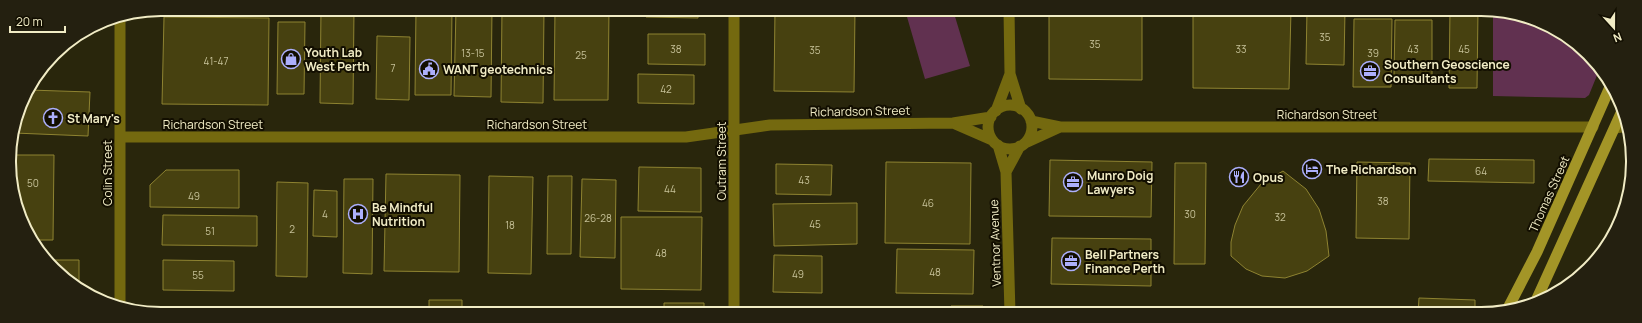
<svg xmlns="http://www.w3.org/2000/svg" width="1642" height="323" viewBox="0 0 1642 323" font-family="Manrope,sans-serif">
<rect width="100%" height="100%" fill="#29260c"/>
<path fill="#613150" d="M 905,10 L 953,10 L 970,66 L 925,79 Z
M 1493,10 L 1500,10 L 1557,29 L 1600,68 L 1589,95 L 1585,98 L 1493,96 Z"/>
<path fill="#474110" stroke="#8e8331" d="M 321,9 L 354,9 L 353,104 L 320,103 Z
M 416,9 L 452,9 L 451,95 L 415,95 Z
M 456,9 L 492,9 L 491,97 L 454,96 Z
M 502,9 L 544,9 L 543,103 L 501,102 Z
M 555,9 L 609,9 L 608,100 L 554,100 Z
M 646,9 L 698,10 L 698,18 L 646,17 Z
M 775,10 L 855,10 L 854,92 L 774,91 Z
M 1049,10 L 1142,10 L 1142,80 L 1049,79 Z
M 1193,10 L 1291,10 L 1289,89 L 1193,88 Z
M 1307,10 L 1345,10 L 1344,65 L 1306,64 Z
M 1450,10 L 1478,10 L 1477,88 L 1449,88 Z
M 164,17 L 269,18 L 268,105 L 162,104 Z
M 1354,19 L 1392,19 L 1391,87 L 1353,87 Z
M 1395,20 L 1432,20 L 1432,77 L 1394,77 Z
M 278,22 L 305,22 L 304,94 L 277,94 Z
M 648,34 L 705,34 L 705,65 L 648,64 Z
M 377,36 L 410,37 L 409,100 L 376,99 Z
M 638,74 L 694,75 L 694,104 L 638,103 Z
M 29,90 L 90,92 L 88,136 L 14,133 L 21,103 Z
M 10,155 L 54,155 L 53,240 L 34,240 L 17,211 Z
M 1429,159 L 1534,160 L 1534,183 L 1428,181 Z
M 1050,160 L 1152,162 L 1151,217 L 1049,216 Z
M 886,162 L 971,163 L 970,244 L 885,243 Z
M 1357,162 L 1410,163 L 1409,239 L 1356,238 Z
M 1175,163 L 1206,163 L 1205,264 L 1174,264 Z
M 776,164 L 832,165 L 831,195 L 776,194 Z
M 639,167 L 701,168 L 701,212 L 638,211 Z
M 166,170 L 239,170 L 239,208 L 150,207 L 150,185 Z
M 1283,171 L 1306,189 L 1319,209 L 1326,231 L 1329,256 L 1307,271 L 1285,278 L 1262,276 L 1246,269 L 1231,256 L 1231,242 L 1235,225 L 1243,206 L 1261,184 Z
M 386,174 L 460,175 L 459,272 L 384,271 Z
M 489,176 L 533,177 L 531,274 L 488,273 Z
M 548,176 L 572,176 L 571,254 L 547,254 Z
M 344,179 L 373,179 L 372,274 L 343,273 Z
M 582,179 L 616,180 L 615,258 L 580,257 Z
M 277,182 L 308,183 L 307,277 L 276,276 Z
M 314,190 L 337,191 L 337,237 L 313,236 Z
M 857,203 L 857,244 L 774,246 L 773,204 Z
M 163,215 L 257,216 L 257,246 L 162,245 Z
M 621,217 L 702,217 L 701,290 L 621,289 Z
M 1052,238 L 1151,239 L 1151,286 L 1051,284 Z
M 897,249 L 974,250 L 973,294 L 896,293 Z
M 774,255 L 822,256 L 822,293 L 773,292 Z
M 45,260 L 79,260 L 79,288 L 47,262 Z
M 163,260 L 234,261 L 234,291 L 163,290 Z
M 1419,298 L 1475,300 L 1475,314 L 1418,314 Z
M 429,300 L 462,300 L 462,313 L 429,313 Z
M 664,303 L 704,303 L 704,313 L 664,313 Z
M 951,306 L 983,306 L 983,313 L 951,313 Z
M 1075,308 L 1075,313 L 1043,313 L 1043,309 Z
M 194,309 L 201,313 L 191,313 Z
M 1219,309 L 1219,313 L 1172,313 L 1172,310 Z
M 313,310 L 415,311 L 415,313 L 313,313 Z
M 759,310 L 816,310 L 816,313 L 759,313 Z
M 1260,311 L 1308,312 L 1308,314 L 1260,313 Z"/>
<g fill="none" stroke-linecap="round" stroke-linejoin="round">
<path stroke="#74690f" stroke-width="11" d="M 1615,128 L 1628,126"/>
<path stroke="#74690f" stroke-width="11" d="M 1009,10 L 1010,74 L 1021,109
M988 127a22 22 0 1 1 44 0a22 22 0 1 1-44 0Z
M 996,111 L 1010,74
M 1031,121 L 1060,127 L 1593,127
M 953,123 L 992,140
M 120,137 L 686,137 L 770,125 L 953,123 L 991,117
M 1025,143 L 1060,127
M 998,145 L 1006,172 L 1010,313
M 1006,172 L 1020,146
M 120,305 L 120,17
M 734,313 L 734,10"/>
<path stroke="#a39527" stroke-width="11" d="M 1535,303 L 1622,111
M 1507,310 L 1537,252 L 1610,87"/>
</g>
<defs>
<symbol id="shop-ring" viewBox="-11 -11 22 22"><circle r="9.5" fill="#120e00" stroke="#acaffb" stroke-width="1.5"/><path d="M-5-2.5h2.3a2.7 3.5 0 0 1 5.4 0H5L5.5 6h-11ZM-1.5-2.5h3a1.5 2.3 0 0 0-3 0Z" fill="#acaffb"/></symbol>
<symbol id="civic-ring" viewBox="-11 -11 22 22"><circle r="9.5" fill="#120e00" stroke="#acaffb" stroke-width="1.5"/><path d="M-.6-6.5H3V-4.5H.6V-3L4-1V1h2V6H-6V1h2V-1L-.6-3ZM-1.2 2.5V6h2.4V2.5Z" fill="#acaffb"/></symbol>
<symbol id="office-ring" viewBox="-11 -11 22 22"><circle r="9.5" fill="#120e00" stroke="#acaffb" stroke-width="1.5"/><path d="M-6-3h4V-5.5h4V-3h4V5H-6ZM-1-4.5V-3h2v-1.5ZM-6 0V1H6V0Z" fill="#acaffb"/></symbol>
<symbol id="church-ring" viewBox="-11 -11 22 22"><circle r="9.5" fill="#120e00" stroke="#acaffb" stroke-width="1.5"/><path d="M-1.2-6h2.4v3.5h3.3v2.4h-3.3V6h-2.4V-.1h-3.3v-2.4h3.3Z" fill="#acaffb"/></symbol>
<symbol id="hotel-ring" viewBox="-11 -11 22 22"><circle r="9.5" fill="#120e00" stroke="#acaffb" stroke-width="1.5"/><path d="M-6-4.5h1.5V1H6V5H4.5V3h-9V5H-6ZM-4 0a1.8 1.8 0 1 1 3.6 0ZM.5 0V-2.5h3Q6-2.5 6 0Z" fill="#acaffb"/></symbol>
<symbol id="restaurant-ring" viewBox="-11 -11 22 22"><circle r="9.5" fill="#120e00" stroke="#acaffb" stroke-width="1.5"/><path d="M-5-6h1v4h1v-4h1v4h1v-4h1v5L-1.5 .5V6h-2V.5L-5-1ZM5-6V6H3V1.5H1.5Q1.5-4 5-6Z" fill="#acaffb"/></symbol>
<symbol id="hospital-ring" viewBox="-11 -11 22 22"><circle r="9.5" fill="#120e00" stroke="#acaffb" stroke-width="1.5"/><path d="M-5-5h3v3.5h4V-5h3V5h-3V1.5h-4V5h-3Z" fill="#acaffb"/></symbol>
</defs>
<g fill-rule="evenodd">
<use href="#shop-ring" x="280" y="48" width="22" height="22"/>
<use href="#civic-ring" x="418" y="58" width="22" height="22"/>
<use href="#office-ring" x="1359" y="60" width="22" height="22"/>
<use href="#church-ring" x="42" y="107" width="22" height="22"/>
<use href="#hotel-ring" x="1301" y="158" width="22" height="22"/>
<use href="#restaurant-ring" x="1228" y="166" width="22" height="22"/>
<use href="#office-ring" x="1062" y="171" width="22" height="22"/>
<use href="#hospital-ring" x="347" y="203" width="22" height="22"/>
<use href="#office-ring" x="1060" y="250" width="22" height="22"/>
</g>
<g text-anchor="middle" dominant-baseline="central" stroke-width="4" stroke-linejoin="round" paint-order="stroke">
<g font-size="10" fill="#c6c198">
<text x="1325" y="37">35</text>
<text x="1095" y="44">35</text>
<text x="676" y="49">38</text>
<text x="1241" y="49">33</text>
<text x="1413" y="49">43</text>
<text x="1464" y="49">45</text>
<text x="815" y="50">35</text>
<text x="473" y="53">13-15</text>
<text x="1373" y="53">39</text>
<text x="581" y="55">25</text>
<text x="216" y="61">41-47</text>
<text x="393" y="68">7</text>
<text x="666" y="89">42</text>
<text x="1481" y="171">64</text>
<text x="804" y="180">43</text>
<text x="33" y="183">50</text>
<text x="670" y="189">44</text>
<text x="194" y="196">49</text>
<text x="1383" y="201">38</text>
<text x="928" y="203">46</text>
<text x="325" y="214">4</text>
<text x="1190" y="214">30</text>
<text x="1280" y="217">32</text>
<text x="598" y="218">26-28</text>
<text x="815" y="224">45</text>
<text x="510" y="225">18</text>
<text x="292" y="229">2</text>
<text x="210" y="231">51</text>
<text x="661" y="253">48</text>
<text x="935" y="272">48</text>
<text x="798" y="274">49</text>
<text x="198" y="275">55</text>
</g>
<g font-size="12" font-weight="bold" fill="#f1ecc5" stroke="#120e00" text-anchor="start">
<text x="305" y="52">Youth Lab<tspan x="305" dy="14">West Perth</tspan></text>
<text x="1384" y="64">Southern Geoscience<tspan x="1384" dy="14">Consultants</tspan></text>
<text x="443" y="69">WANT geotechnics</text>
<text x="67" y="118">St Mary's</text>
<text x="1326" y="169">The Richardson</text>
<text x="1087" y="175">Munro Doig<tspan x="1087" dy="14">Lawyers</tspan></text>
<text x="1253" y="177">Opus</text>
<text x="372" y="207">Be Mindful<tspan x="372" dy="14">Nutrition</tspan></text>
<text x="1085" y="254">Bell Partners<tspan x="1085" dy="14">Finance Perth</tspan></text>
</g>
<g font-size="12" fill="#f1ecc5" stroke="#120e00">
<text transform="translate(860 111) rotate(-1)">Richardson Street</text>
<text x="1327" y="114">Richardson Street</text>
<text x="213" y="124">Richardson Street</text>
<text x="537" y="124">Richardson Street</text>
<text transform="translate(721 161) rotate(-90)">Outram Street</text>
<text transform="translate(107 173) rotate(-90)">Colin Street</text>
<text transform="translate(1549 194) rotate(-66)">Thomas Street</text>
<text transform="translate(995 243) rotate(-92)">Ventnor Avenue</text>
</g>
</g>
<path d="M0 0H1642V323H0ZM161 16H1481A145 145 0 0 1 1626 161V162A145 145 0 0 1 1481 307H161A145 145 0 0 1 16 162V161A145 145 0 0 1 161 16Z" fill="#242010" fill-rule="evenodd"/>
<path fill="none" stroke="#f1ecc5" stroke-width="2" d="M161 16H1481A145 145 0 0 1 1626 161V162A145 145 0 0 1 1481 307H161A145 145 0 0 1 16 162V161A145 145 0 0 1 161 16Z"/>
<g transform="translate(1614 28) rotate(159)" stroke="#120e00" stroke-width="3" paint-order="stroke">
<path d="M0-3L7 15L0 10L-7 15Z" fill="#f1ecc5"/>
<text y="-6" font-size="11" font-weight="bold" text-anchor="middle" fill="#f1ecc5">N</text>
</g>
<path d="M10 26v6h55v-6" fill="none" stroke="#f1ecc5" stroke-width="2"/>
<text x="16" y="26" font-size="12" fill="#f1ecc5" stroke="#120e00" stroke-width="3" paint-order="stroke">20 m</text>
</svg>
